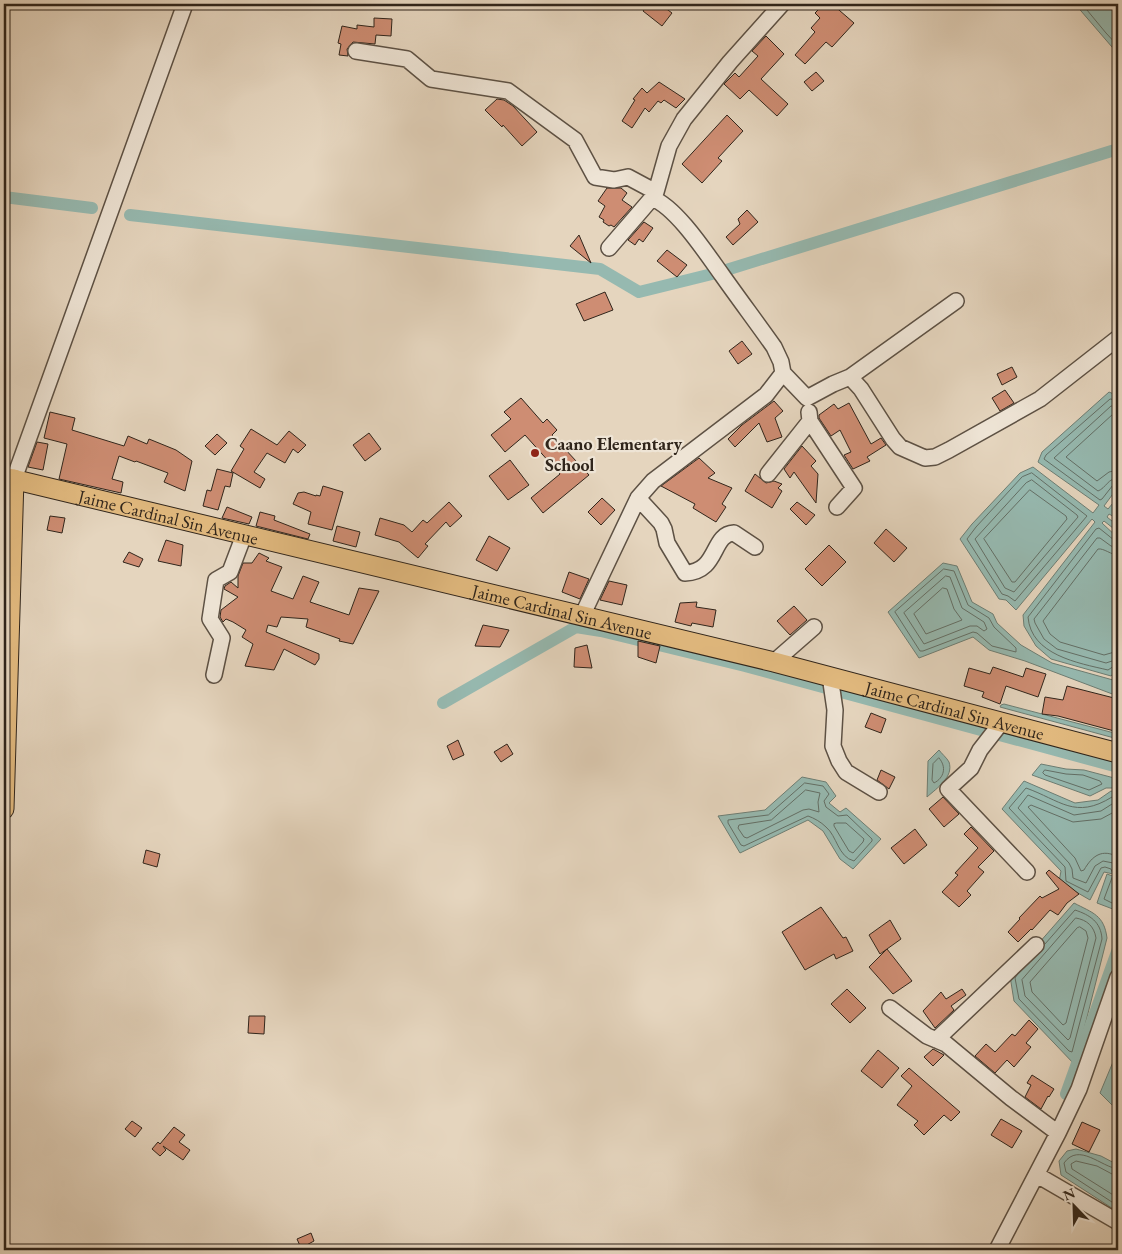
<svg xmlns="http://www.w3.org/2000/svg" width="1122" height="1254" viewBox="0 0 1122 1254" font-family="'EB Garamond',serif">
<rect width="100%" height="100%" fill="#e5d5be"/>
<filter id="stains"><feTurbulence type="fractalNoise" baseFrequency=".004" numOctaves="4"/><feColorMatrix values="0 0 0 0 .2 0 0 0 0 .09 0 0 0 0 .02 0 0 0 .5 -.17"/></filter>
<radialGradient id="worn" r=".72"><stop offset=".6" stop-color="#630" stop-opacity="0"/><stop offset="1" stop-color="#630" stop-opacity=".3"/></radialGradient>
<path fill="#96b9b0" stroke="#6d7e74" d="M 1075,4 L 1118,4 L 1118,54 Z
M 1109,392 L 1118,396 L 1118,487 L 1104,506 L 1108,509 L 1118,497 L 1118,519 L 1109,514 L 1107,517 L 1118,526 L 1118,532 L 1104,521 L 1102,523 L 1118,538 L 1118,668 L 1111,676 L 1051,659 L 1036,646 L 1024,626 L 1023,615 L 1095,522 L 1092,519 L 1016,610 L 1006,600 L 999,599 L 960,539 L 972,524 L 1020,473 L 1033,467 L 1093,513 L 1099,505 L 1038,462 L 1042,452 Z
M 943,563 L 957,566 L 972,602 L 993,614 L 997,623 L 1021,645 L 1052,663 L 1113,680 L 1118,675 L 1118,692 L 1115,695 L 1025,661 L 989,650 L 973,637 L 919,658 L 888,612 Z
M 1004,704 L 1118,734 L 1118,739 L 1000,707 L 1001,705 Z
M 939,750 C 941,753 947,758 949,762 C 954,777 937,788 927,797 L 928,761 Z
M 1041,764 L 1066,769 L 1084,770 L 1118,779 L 1118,788 L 1106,788 L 1090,796 L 1032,775 Z
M 802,777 L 826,782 L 836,796 L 829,803 L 840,812 L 846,808 L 881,839 L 853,869 L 840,859 L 823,831 L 808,820 L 740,853 L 718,816 L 765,810 Z
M 1024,781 L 1075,803 L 1098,800 L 1111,791 L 1118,793 L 1118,875 L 1104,872 L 1090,900 L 1059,882 L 1061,871 L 1002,809 Z
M 1107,874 L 1118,878 L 1118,911 L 1097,903 Z
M 1074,903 C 1093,913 1104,915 1107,938 L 1075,1065 L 1014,1001 L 1010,976 Z
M 1118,1050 L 1118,1111 L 1100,1093 Z
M 1076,1149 L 1101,1156 L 1118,1165 L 1118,1212 L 1061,1175 L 1059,1161 L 1067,1151 Z"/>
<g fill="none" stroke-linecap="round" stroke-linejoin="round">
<path stroke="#636f66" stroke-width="1" d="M 1082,4 L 1106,33 L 1118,46
M 1118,400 L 1110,399 L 1046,455 L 1044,459 L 1100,500 L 1102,499 L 1113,485 L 1118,484
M 1118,406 L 1111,406 L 1054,458 L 1098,491 C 1106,488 1108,478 1118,478
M 1118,414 L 1113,414 L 1066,457 L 1097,481 L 1109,472 L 1118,470
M 1032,473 L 1087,516 L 1015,601 L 1008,596 L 1002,594 L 967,539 L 976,527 L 1022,477 Z
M 1032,480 L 1077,515 L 1078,517 L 1014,592 L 1005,588 L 975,539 L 1026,483 Z
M 1030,490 L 1066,516 L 1067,519 L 1015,582 L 1012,582 L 984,539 Z
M 1118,541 L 1114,540 L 1099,528 L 1096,529 L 1028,617 C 1031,655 1078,663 1108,670 L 1114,666 L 1118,665
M 1118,548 L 1111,546 L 1100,538 L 1097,538 L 1034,619 L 1035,623 L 1044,639 L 1057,649 L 1106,663 L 1118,659
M 1118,555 C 1111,555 1104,548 1098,549 L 1043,621 L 1050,634 L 1060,642 L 1104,655 L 1118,651
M 944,569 L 954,571 L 968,605 L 989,618 L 994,627 L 1016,648 L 1016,652 L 992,646 L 977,633 L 973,632 L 923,651 L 920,651 L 895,612 Z
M 946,576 L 950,577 L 962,608 L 984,622 L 987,629 L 984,631 L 977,626 L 970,626 L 924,644 L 904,613 Z
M 943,588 L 947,589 L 954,609 L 962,620 L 926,634 L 914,614 Z
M 939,758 C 947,767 944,778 934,783 L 932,780 L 933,764 Z
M 1045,770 L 1066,774 L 1083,775 L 1100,781 L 1102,784 L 1089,790 L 1045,775 L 1043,773 Z
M 805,783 L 823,786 L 829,794 L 824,801 L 826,807 L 838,816 L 847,815 L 872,839 L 872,841 L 854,861 C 838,857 837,836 826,827 C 821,822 814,818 808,816 L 744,846 L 741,845 L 728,823 L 728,820 L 768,815 Z
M 806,790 L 820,793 L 818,802 L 819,812 L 809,809 L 803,810 L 747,838 L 744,837 L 738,828 L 739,825 L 771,820 Z
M 1118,797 L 1112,797 C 1075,820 1060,800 1026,788 L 1009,808 L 1065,867 L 1066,881 L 1088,892 L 1101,868 L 1105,867 L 1111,869 L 1113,875 L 1104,899 L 1118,906
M 1118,804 L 1112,804 L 1101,811 L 1074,815 L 1028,795 L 1018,808 L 1069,863 L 1072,869 L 1073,878 L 1086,883 L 1095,866 L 1103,861 L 1113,863 L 1118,869
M 1118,811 L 1114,812 L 1101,819 L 1073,822 L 1031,805 L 1028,807 L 1075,858 L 1081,871 L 1084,870 C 1092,856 1102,848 1118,857
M 837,823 L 846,823 L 864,839 L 863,842 L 853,853 L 849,851 L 834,826 L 834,824 Z
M 1076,918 C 1087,920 1094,926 1096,938 L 1070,1038 L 1068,1040 L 1025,996 L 1022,980 Z
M 1080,927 L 1086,931 L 1088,938 L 1066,1023 L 1063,1025 L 1032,992 L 1030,982 L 1077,928 Z
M 1017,975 L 1015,978 L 1019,999 L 1069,1051 L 1072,1052 L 1102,939 C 1101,922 1090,915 1075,910 L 1045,944
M 1118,1169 C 1101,1167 1079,1142 1064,1163 L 1066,1172 L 1118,1206
M 1118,1176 L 1112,1174 L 1097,1166 L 1076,1161 L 1071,1164 L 1072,1169 L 1118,1198"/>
<path stroke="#96b9b0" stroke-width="12" d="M 4,197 L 92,208
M 130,215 L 600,269 L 639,292 L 716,273
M 723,271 L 1118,149
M 443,703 L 576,627 L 601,631 L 745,666 L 1118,767
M 1066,1094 L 1118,949"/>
</g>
<path fill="#ce8d73" stroke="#30251b" d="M 648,4 L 660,4 L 672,13 L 662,26 L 643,11 Z
M 824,4 L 832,4 L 854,23 L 832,47 L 826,42 L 805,64 L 795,55 L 815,32 L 811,28 L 820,18 L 815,13 Z
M 374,18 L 392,19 L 391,36 L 376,35 L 375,44 L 353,42 L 347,49 L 348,56 L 339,55 L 341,44 L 338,43 L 342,26 L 357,29 L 357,25 L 374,27 Z
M 766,36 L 784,54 L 761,79 L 788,104 L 777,116 L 749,90 L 740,99 L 724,84 L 735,73 L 739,77 L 758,56 L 752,51 Z
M 816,72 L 824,81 L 812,91 L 804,82 Z
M 659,82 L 685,99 L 676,108 L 664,100 L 661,103 L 658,101 L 649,112 L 645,108 L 632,128 L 622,121 L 635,100 L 633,99 L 642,88 L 647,93 Z
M 497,99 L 504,100 L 513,106 L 537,132 L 522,146 L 503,125 L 502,127 L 485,110 Z
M 727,115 L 743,131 L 718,158 L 722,161 L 702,183 L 682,164 Z
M 607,188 L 621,188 L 627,193 L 622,200 L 632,207 L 614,227 L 611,225 L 609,226 L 603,222 L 604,220 L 599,217 L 605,206 L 598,201 Z
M 747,210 L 758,222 L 733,245 L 726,237 L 740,224 L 738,219 Z
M 644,222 L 653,228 L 643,242 L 639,239 L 635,245 L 628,240 Z
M 579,235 L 591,263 L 570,246 Z
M 667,250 L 687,265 L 677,277 L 657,261 Z
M 605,292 L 613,310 L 584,321 L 576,304 Z
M 742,341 L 752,354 L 738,364 L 729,351 Z
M 1012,367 L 1017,377 L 1002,385 L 997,374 Z
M 1005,390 L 1014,403 L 1000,411 L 992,398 Z
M 521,398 L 543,423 L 547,419 L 557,430 L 552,435 L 589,475 L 543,513 L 531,498 L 560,474 L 525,435 L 505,452 L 491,435 L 511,419 L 504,412 Z
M 774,401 L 783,411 L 775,418 L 782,437 L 767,442 L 759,423 L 735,447 L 728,439 L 742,425 Z
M 849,403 L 871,444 L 881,438 L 886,445 L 867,457 L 870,461 L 853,469 L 844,455 L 851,452 L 840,430 L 831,436 L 819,418 L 819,415 L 834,404 L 838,409 Z
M 50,412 L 75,418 L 72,430 L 124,446 L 128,436 L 147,444 L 149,439 L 176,450 L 192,461 L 185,491 L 164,482 L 168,473 L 136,461 L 135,462 L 119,456 L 112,479 L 123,482 L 121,493 L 59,479 L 67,444 L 44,438 Z
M 251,429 L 277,445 L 289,431 L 306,445 L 298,453 L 293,449 L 285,463 L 267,453 L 254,472 L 265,479 L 260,488 L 231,471 L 244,449 L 240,446 Z
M 369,433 L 381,449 L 365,461 L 353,445 Z
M 217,434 L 227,443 L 215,455 L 205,446 Z
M 37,442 L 48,444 L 43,470 L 28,467 Z
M 802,446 L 816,461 L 811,466 L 818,474 L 816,503 L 794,472 L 790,478 L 784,469 Z
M 699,458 L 715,473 L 708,478 L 732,488 L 722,504 L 726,507 L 716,522 L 693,508 L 695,504 L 661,486 Z
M 510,460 L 529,485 L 508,500 L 489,476 Z
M 217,469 L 233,473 L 230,487 L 225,486 L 218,510 L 203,506 L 207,490 L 211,491 Z
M 755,474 L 766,483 L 774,481 L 782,484 L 778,488 L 782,491 L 772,508 L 745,491 Z
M 323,486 L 343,492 L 332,530 L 308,524 L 311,512 L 293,504 L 298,493 L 304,492 L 316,496 L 316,495 L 320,496 Z
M 602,498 L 615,510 L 601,525 L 588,512 Z
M 449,502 L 462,516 L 450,527 L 446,522 L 425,544 L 428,546 L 418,558 L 399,542 L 375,535 L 380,518 L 404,525 L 412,532 L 423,520 L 427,523 Z
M 797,502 L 815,515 L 806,525 L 790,509 Z
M 227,507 L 252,517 L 249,524 L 222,518 Z
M 260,512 L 275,516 L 274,520 L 310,534 L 308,539 L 256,526 Z
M 50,516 L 65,518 L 62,533 L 47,530 Z
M 337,526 L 360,532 L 356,547 L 333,541 Z
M 886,529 L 907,548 L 894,562 L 874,543 Z
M 489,536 L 510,548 L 497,571 L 476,560 Z
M 166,540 L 183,545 L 181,566 L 158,561 Z
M 829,545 L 846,562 L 822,586 L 805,569 Z
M 129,552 L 143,559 L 139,567 L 123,562 Z
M 259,553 L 269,558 L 266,561 L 282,567 L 271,591 L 293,599 L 303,576 L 319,582 L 310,602 L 349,615 L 359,588 L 379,591 L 353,644 L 339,641 L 340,639 L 306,627 L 308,619 L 281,617 L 277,627 L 268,625 L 266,632 L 319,654 L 319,659 L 315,665 L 284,649 L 274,670 L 245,666 L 253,644 L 242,637 L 246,630 L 233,622 L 226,619 L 223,622 L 220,617 L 221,610 L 238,597 L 224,589 L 225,586 L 231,582 L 238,588 L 238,576 L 243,563 L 252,563 Z
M 569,572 L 589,579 L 580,599 L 562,592 Z
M 609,581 L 627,585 L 622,605 L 600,600 Z
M 697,602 L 696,607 L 716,610 L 713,627 L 692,623 L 691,626 L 675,622 L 680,603 Z
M 794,606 L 807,620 L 790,635 L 777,621 Z
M 483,625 L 509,630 L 500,647 L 475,646 Z
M 638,641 L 660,646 L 656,663 L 638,657 Z
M 587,645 L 592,668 L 574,667 L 575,648 Z
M 993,667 L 1023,677 L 1026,668 L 1046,674 L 1038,697 L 1006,686 L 1000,704 L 982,697 L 984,692 L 964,686 L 969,668 L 990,674 Z
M 1067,686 L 1118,699 L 1118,732 L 1058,716 L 1042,714 L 1045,697 L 1063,700 Z
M 871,713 L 886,719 L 881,733 L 865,727 Z
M 458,740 L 464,755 L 453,760 L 447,746 Z
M 507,744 L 513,754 L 501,762 L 494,752 Z
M 881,770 L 895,777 L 889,789 L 877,780 Z
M 943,797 L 959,814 L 944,827 L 929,809 Z
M 971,827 L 994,851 L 978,867 L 984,872 L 967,891 L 971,895 L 959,907 L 942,892 L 958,875 L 955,873 L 978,848 L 964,834 Z
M 915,829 L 927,845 L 904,864 L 891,848 Z
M 146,850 L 160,854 L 157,867 L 143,863 Z
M 1049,870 L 1079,894 L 1067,903 L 1058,915 L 1050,910 L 1032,930 L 1031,929 L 1018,942 L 1008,932 L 1020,919 L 1019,918 L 1040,896 L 1042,898 L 1059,889 L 1046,873 Z
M 821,907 L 843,938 L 846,937 L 853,951 L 836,959 L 834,954 L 805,970 L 782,932 Z
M 890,920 L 901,939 L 880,954 L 869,935 Z
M 887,949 L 912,981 L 893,994 L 869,967 Z
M 847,989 L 866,1008 L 850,1023 L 831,1004 Z
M 962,989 L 966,995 L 951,1006 L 954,1010 L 935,1028 L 923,1011 L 941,992 L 946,999 Z
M 249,1016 L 265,1016 L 264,1034 L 248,1033 Z
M 1029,1020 L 1038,1029 L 1026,1043 L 1031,1047 L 1014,1067 L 1007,1060 L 995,1073 L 975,1056 L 986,1044 L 995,1052 L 1012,1034 L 1015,1036 Z
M 933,1049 L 944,1055 L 933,1066 L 924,1057 Z
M 878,1050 L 899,1068 L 882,1088 L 861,1071 Z
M 909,1068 L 960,1112 L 951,1121 L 944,1115 L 924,1135 L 914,1125 L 918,1121 L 897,1105 L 912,1086 L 901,1076 Z
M 1032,1075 L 1054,1089 L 1049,1097 L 1048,1096 L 1041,1109 L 1025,1097 L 1031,1085 L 1027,1083 Z
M 1001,1119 L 1022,1131 L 1012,1148 L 991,1135 Z
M 132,1121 L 142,1128 L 135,1137 L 125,1129 Z
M 1082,1122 L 1100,1130 L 1089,1152 L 1072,1144 Z
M 174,1127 L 185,1135 L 179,1142 L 190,1150 L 183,1160 L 163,1146 L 166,1150 L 160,1156 L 152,1149 L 158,1142 L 160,1144 Z
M 311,1233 L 314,1241 L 301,1248 L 297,1239 Z"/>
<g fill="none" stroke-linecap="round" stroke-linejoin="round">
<defs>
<path id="minor" d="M 356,51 L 407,59 L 431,79 L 508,91 L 575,140 L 595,177 L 614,180 L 628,177 L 656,192
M 609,248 L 652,198
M 783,373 L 807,398 L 833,384 L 850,377 L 861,389 L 893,439 L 900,447 L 925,458 L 935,457 L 949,450 L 1040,399 L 1118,338
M 850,377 L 956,301
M 810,421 L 854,488 L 837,507
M 768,474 L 810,421 L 809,412
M 14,479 L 185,4
M 638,498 L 661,523 L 664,529 L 667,543 L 685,573 C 719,572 711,534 734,533 L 755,547
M 582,616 L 638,498 L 653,481 L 766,395 L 783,373 L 781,362 L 774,347 C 757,323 739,299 722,275 C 706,253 677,208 652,198 L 656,192 L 669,146 L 684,119 L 730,62 L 782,4
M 774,662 L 814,627
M 214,675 L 222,638 L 210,619 L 216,580 L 230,572 L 244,535
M 830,676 L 835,710 L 833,746 L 839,761 L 846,772 L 879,792
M 1001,723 L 980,750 L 971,768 L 948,789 L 1027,872
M 890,1008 L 927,1036 L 946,1044 L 1011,1098 L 1058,1133
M 936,1040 L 1036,945
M 1037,1175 L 1118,1222
M 997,1250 L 1058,1133 L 1079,1089 L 1118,977"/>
<g id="major">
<path id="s1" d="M 4,477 L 774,662 L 1118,753"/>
<path d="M 4,809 L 14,479"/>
</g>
</defs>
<use href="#minor" stroke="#5d5144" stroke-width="18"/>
<use href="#major" stroke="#30251b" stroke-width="21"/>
<use href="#minor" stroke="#eee4d5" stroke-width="15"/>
<use href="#major" stroke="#e2ba7f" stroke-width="19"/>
</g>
<circle fill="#8f2418" stroke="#eee4d5" stroke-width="2" cx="535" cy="453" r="5"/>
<g text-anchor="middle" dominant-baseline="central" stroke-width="4.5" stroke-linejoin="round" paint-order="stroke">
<g font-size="18" font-weight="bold" fill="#30251b" stroke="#eee4d5" text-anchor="start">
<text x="545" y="443">Caano Elementary<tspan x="545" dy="21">School</tspan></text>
</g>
<g font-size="18" fill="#30251b" stroke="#eee4d5">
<text stroke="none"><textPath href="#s1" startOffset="169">Jaime Cardinal Sin Avenue</textPath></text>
<text stroke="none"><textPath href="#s1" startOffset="574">Jaime Cardinal Sin Avenue</textPath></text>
<text stroke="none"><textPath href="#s1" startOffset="979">Jaime Cardinal Sin Avenue</textPath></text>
</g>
</g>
<rect width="1122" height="1254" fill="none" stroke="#e5d5be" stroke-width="20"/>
<rect x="5" y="5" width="1112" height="1244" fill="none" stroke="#30251b" stroke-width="2.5"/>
<rect x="10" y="10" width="1102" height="1234" fill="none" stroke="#30251b"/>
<g transform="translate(1074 1206) rotate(337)" stroke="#eee4d5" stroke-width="4" paint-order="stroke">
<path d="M0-4L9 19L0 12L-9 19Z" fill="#30251b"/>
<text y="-8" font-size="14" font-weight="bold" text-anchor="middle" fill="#30251b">N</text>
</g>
<rect width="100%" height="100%" filter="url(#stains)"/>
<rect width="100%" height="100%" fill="url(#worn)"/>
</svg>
